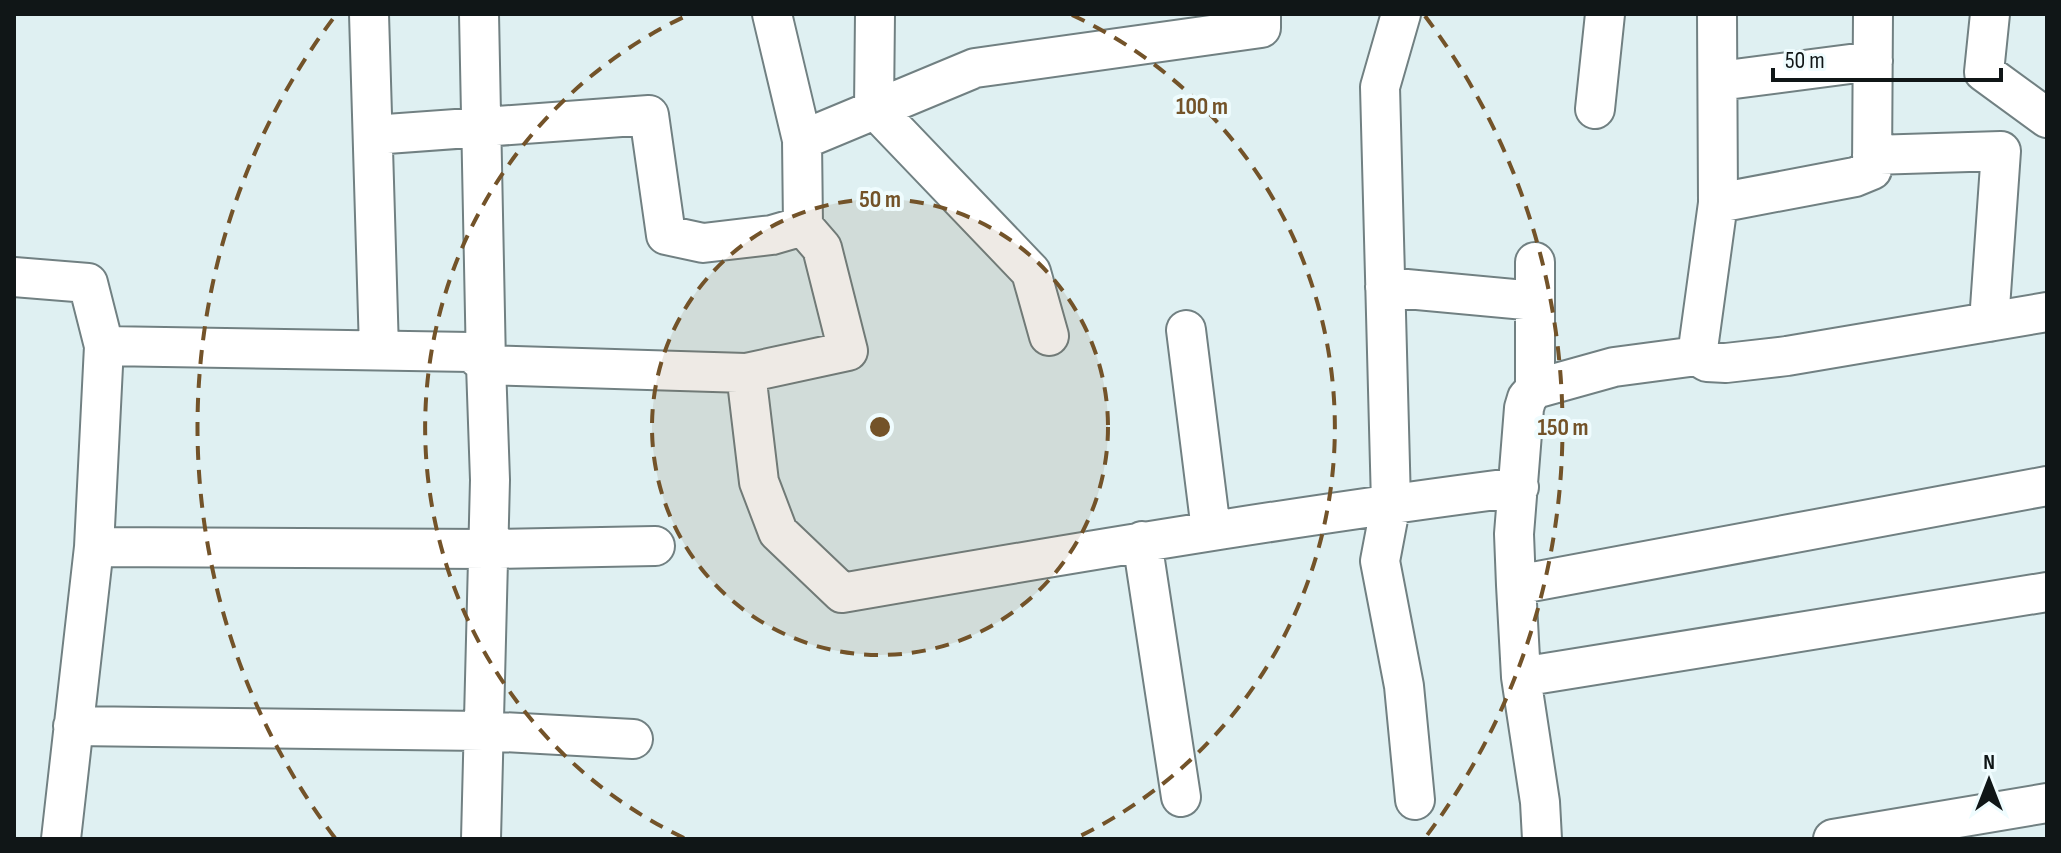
<svg xmlns="http://www.w3.org/2000/svg" width="2061" height="853" viewBox="0 0 2061 853" font-family="'Sofia Sans Condensed',sans-serif">
<rect width="100%" height="100%" fill="#dff0f2"/>
<g fill="none" stroke-linecap="round" stroke-linejoin="round">
<defs>
<path id="minor" d="M 369,14 L 379,350
M 479,14 L 486,365 L 746,373 L 759,482 L 778,532 L 842,593 C 1067,554 1292,516 1519,487
M 875,14 L 874,108 L 1031,272 L 1049,336
M 1401,14 L 1380,87 L 1391,503 L 1380,561 L 1404,686 L 1415,800
M 1990,14 L 1984,72 L 2047,118
M 1719,81 L 1873,61
M 1595,109 L 1605,14
M 373,135 L 649,115 L 666,235 L 703,243 L 772,235 L 803,226 L 802,140 L 772,14
M 802,140 L 975,68 L 1261,28 L 1261,14
M 1872,155 L 2001,151 L 1989,322
M 1718,203 L 1855,177 L 1872,170 L 1873,14
M 1535,262 L 1535,389
M 14,277 L 88,283 L 104,346 L 94,547 L 61,839
M 1385,287 L 1535,301
M 1186,330 L 1211,530
M 104,346 L 471,352 L 486,365 L 490,480 L 481,839
M 1697,356 L 1707,362 L 1726,363 L 1787,356 L 2047,312
M 746,373 L 848,351 L 822,248 L 803,226
M 1142,541 L 1181,797
M 94,547 L 488,549 L 655,546
M 1516,585 L 2047,486
M 1521,677 L 2047,592
M 73,726 L 483,731 L 633,739
M 1542,839 L 1540,802 L 1521,677 L 1516,585 L 1514,534 L 1524,408 L 1527,398 L 1535,389 L 1614,367 L 1697,356 L 1718,203 L 1717,14
M 1833,839 L 2047,803"/>
</defs>
<use href="#minor" stroke="#718082" stroke-width="42"/>
<use href="#minor" stroke="#fff" stroke-width="38"/>
</g>
<circle cx="880" cy="427" r="228" fill="#735329" fill-opacity=".12"/>
<g fill="none" stroke="#735329" stroke-width="4" stroke-dasharray="14 10">
<circle cx="880" cy="427" r="228"/>
<path d="M684 838A455 455 0 0 1 688 15M1072 15A455 455 0 0 1 1076 838"/>
<path d="M335 838A683 683 0 0 1 335 16M1425 16A683 683 0 0 1 1425 838"/>
</g>
<circle cx="880" cy="427" r="12" fill="#735329" stroke="#effcfe" stroke-width="4"/>
<g font-size="24" text-anchor="middle" font-weight="bold" fill="#735329" stroke="#effcfe" stroke-width="8" stroke-linejoin="round" paint-order="stroke">
<text x="1202" y="114">100 m</text>
<text x="880" y="207">50 m</text>
<text x="1563" y="435">150 m</text>
</g>
<rect width="2061" height="853" fill="none" stroke="#101617" stroke-width="32"/>
<g transform="translate(1989 781)" stroke="#effcfe" stroke-width="6" paint-order="stroke">
<path d="M0-6L14 30L0 20L-14 30Z" fill="#101617"/>
<text y="-12" font-size="22" font-weight="bold" text-anchor="middle" fill="#101617">N</text>
</g>
<path d="M1773 68v12h228v-12" fill="none" stroke="#101617" stroke-width="4"/>
<text x="1785" y="68" font-size="24" fill="#101617" stroke="#effcfe" stroke-width="6" paint-order="stroke">50 m</text>
</svg>
